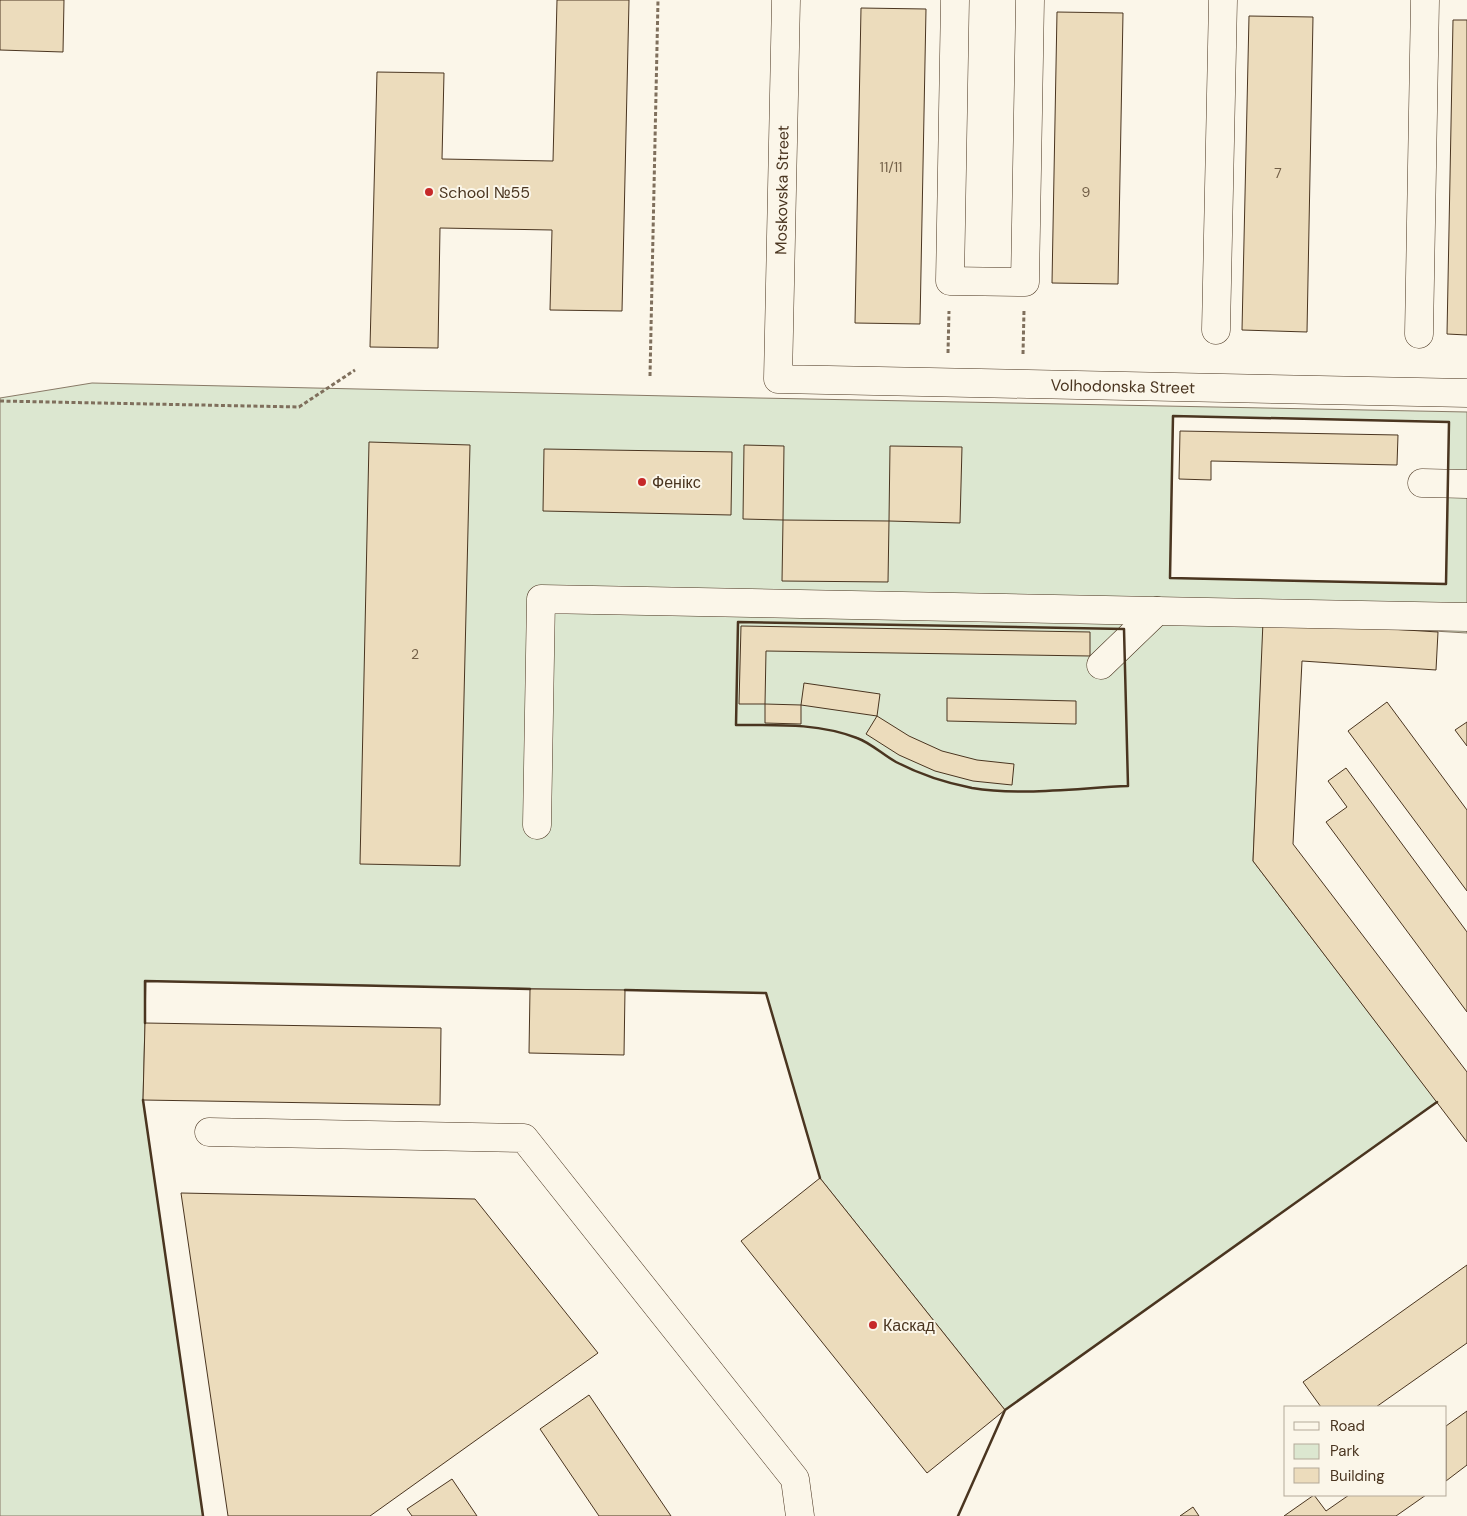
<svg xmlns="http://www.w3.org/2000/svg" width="1467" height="1516" viewBox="0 0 1467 1516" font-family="'DM Sans',sans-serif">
<rect width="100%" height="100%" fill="#fbf6e9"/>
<path fill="#dce7d0" stroke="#887966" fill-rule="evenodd" d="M 92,383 L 758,398 L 1467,412 L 1467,633 L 1264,621 L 1253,861 L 1437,1102 L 1005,1410 L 820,1178 L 766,993 L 146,981 L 143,1100 L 203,1516 L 0,1516 L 0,398 ZM 1173,416 L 1449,422 L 1446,584 L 1170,578 Z"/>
<path fill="#ecdcbc" stroke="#4a3520" d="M 0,0 L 64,0 L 63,52 L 0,50 Z
M 557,0 L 629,0 L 622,311 L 550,310 L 552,230 L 440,228 L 438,348 L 370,347 L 377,72 L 444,73 L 442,159 L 553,161 Z
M 861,8 L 926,9 L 920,324 L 855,323 Z
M 1057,12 L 1123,13 L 1118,284 L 1052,283 Z
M 1249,16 L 1313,17 L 1307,332 L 1242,330 Z
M 1453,20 L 1467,20 L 1467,335 L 1447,334 Z
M 1180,431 L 1398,435 L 1397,465 L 1211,461 L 1211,480 L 1179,479 Z
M 369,442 L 470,445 L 460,866 L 360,864 Z
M 744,445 L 784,446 L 783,520 L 743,519 Z
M 890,446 L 962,447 L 960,523 L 889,521 Z
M 544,449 L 732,452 L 731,515 L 543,511 Z
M 783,520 L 889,521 L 888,582 L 782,581 Z
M 1263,621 L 1438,632 L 1436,670 L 1302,661 L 1293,844 L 1467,1072 L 1467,1142 L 1253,861 Z
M 741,626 L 1090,632 L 1090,656 L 766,651 L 765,704 L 739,704 Z
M 804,683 L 880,694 L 877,716 L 801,705 Z
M 947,698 L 1076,701 L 1076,724 L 947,721 Z
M 1387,702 L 1467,810 L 1467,891 L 1348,731 Z
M 765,704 L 801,705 L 801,724 L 765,723 Z
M 877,716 L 909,736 L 942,751 L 977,760 L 1014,764 L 1012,785 L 973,781 L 935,771 L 899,755 L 866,734 Z
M 1467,722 L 1467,746 L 1455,730 Z
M 1346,768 L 1467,932 L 1467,1012 L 1326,822 L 1347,807 L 1328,781 Z
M 530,989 L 625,990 L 624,1055 L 529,1053 Z
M 145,1023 L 441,1028 L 440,1105 L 143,1100 Z
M 820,1178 L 1005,1410 L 927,1473 L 741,1241 Z
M 181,1193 L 475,1199 L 598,1353 L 370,1516 L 228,1516 Z
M 1467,1265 L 1467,1343 L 1376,1407 L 1321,1407 L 1303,1382 Z
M 589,1395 L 671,1516 L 599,1516 L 540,1429 Z
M 1467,1411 L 1467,1465 L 1446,1481 L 1446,1426 Z
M 452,1479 L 477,1516 L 412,1516 L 407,1509 Z
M 1314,1495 L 1326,1511 L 1349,1495 L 1426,1495 L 1396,1516 L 1284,1516 Z
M 1193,1507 L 1199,1516 L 1180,1516 Z"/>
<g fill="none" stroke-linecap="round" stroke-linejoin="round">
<defs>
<g id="minor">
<path id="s1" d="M 786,0 L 778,379 L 1467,393"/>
<path d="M 955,0 L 950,281 L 1025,282 L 1030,0"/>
<path d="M 1216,330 L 1223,0"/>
<path d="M 1419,334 L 1425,0"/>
<path d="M 1422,483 L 1467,484"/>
<path d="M 1101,665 L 1157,611"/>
<path d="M 537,825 L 541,599 L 1467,617"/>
<path d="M 209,1132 L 524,1138 L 795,1479 L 800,1516"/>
</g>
</defs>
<use href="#minor" stroke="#4a3520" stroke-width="29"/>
<path stroke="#7f6f5c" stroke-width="3" stroke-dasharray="4 2.5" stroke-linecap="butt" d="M 948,353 L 949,311
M 1023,354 L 1024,310
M 650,376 L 658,0
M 0,401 L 299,407 L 355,370"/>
<use href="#minor" stroke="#fbf6e9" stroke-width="28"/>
<path stroke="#4a3520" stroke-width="2.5" d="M 1173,416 L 1449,422 L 1446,584 L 1170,578 Z
M 738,622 L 1124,629 L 1128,786 C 1078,788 1020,796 972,788 C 946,783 919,774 896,762 C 883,755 871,743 857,738 C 818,723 777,725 736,725 Z
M 625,990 L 766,993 L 820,1178
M 145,1023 L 145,981 L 530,989
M 143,1100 L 203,1516
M 958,1516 L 1005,1410 L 1437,1102"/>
</g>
<g fill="#c62828" stroke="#fbf6e9" stroke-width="2">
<circle cx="429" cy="192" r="5"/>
<circle cx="642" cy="482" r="5"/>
<circle cx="873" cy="1325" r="5"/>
</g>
<g text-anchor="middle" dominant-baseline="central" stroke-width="4" stroke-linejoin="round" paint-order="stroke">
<g font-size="14" fill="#725f47">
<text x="891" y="167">11/11</text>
<text x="1278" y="173">7</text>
<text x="1086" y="192">9</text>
<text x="415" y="654">2</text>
</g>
<g font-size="16" fill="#4a3520" stroke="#fbf6e9">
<text transform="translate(782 190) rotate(-89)">Moskovska Street</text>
<text stroke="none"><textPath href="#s1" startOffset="724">Volhodonska Street</textPath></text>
</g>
<g font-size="16" fill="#4a3520" stroke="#fbf6e9" text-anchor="start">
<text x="439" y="192">School №55</text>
<text x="652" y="482">Фенікс</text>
<text x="883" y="1325">Каскад</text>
</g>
</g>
<rect x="1284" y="1406" width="162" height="90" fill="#fbf6e9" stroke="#b4a999"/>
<rect x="1294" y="1422" width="25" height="8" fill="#fbf6e9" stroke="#b4a999"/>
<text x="1330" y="1431" font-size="15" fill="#4a3520">Road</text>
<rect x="1294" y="1444" width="25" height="15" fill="#dce7d0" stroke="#b4a999"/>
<text x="1330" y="1456" font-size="15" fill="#4a3520">Park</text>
<rect x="1294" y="1468" width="25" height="15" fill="#ecdcbc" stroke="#b4a999"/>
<text x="1330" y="1481" font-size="15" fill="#4a3520">Building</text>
</svg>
